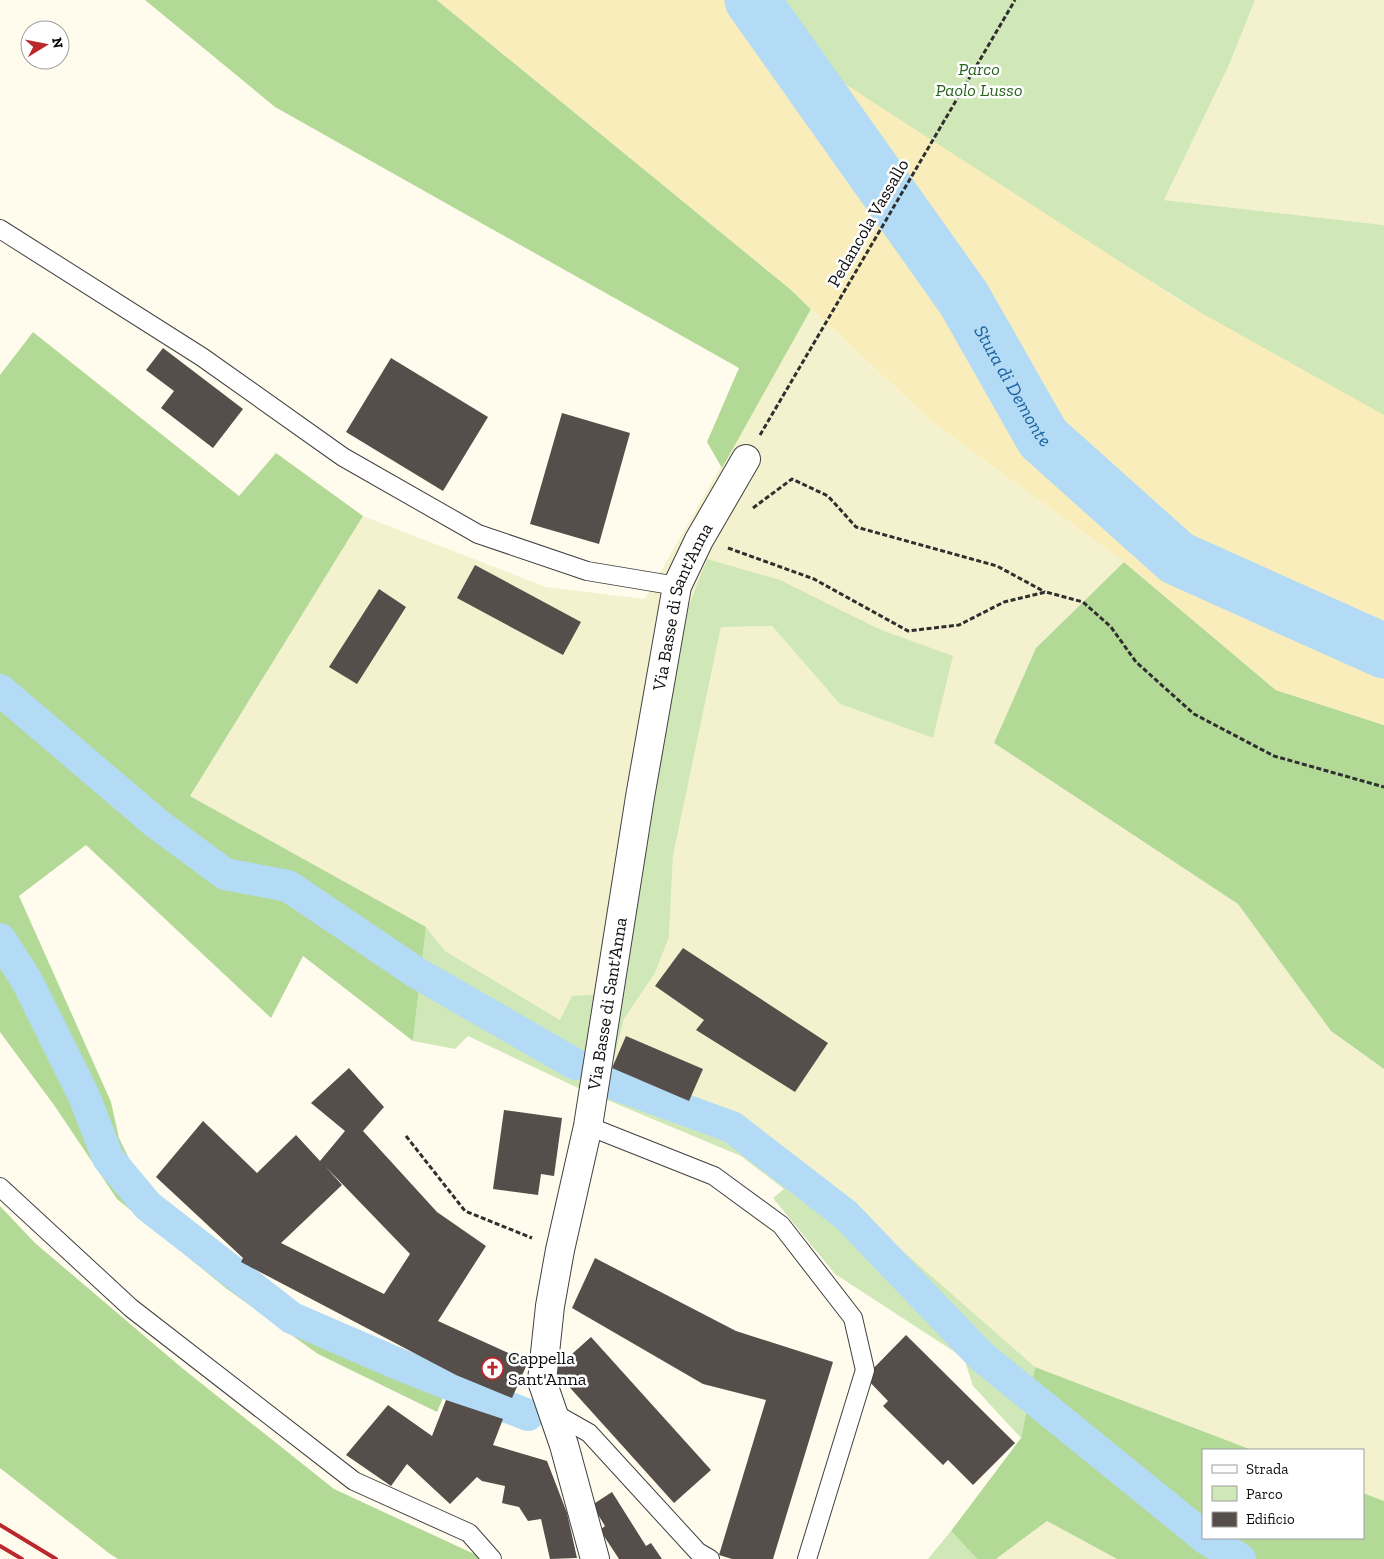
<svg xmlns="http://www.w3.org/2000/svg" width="1384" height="1559" viewBox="0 0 1384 1559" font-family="'Zilla Slab',serif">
<rect width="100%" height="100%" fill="#fffced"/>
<path fill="#f4f2ce" d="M 1255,0 L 1384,0 L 1384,225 L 1164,200 L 1229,65 Z
M 811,309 L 932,422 L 1124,562 L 1036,648 L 994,743 L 1238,904 L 1331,1031 L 1384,1069 L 1384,1501 L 1363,1493 L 1363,1450 L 1252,1450 L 1035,1367 L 855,1209 L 744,1120 L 689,1101 L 612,1068 L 624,1019 L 655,973 L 669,937 L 673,856 L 721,627 L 772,626 L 840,704 L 933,738 L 952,656 L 879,629 L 707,559 L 618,993 L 560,1020 L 445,951 L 426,927 L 190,796 L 363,516 L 546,587 L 645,599 Z
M 1047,1521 L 1117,1559 L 996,1559 Z"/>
<path fill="#d0e8b8" d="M 772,0 L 1255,0 L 1229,65 L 1164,200 L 1384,225 L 1384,429 L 989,179 L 834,77 Z
M 707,559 L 780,580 L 879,629 L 953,656 L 933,738 L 840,704 L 772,626 L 721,627 L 673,856 L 669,937 L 655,973 L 624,1019 L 612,1067 L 689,1101 L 744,1120 L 855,1209 L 1035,1367 L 1021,1438 L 973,1386 L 964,1358 L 835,1274 L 773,1198 L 784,1189 L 741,1156 L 576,1087 L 468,1036 L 455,1049 L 413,1041 L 426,927 L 445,951 L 560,1020 L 572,996 L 618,993 L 677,636 Z
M 951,1531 L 977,1559 L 928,1559 Z"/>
<path fill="#b3d997" d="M 145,0 L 437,0 L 789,288 L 811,309 L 722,468 L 707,442 L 739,368 L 275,107 Z
M 33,332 L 239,496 L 276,453 L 363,516 L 190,796 L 426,927 L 413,1041 L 303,956 L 271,1018 L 86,845 L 19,896 L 111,1102 L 119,1138 L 141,1183 L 233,1266 L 299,1304 L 451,1379 L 437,1412 L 318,1354 L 227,1289 L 117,1199 L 54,1105 L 0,1032 L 0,375 Z
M 1124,562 L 1276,690 L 1384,725 L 1384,1069 L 1331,1031 L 1238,904 L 994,743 L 1036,648 Z
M 0,1206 L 35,1243 L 182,1368 L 334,1489 L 485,1559 L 118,1559 L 110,1554 L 0,1468 Z
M 1035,1367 L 1252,1450 L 1203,1450 L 1203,1538 L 1363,1538 L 1363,1493 L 1384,1501 L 1384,1559 L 1117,1559 L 1047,1521 L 996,1559 L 977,1559 L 951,1531 L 1021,1438 Z"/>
<path fill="#f9edbb" d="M 437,0 L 772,0 L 834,77 L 1187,305 L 1384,415 L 1384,725 L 1276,690 L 1124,562 L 932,422 L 789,288 Z"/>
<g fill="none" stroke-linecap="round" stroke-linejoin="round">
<path stroke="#b3dbf5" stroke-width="32" d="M 0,690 L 156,823 L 225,874 L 288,886 L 417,973 L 575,1064
M 0,939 L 27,981 L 84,1096 L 108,1158 L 148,1206 L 292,1318 L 403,1366 L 528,1415
M 608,1082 L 732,1127 L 846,1215 L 981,1356 L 1203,1536
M 1205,1538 L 1240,1559"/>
<path stroke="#b3dbf5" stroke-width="55" id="s1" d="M 752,0 L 964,299 L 1043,438 L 1177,558 L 1384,651"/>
</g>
<path fill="#554e4a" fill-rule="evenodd" d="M 163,348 L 243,409 L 213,448 L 161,408 L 174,391 L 146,370 Z
M 391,358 L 488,417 L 443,491 L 346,432 Z
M 562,413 L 630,433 L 599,544 L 530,524 Z
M 475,565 L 581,622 L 563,655 L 457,598 Z
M 379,589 L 406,607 L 357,684 L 329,667 Z
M 683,948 L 828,1043 L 795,1092 L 696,1030 L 704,1020 L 655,986 Z
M 626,1036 L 703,1069 L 689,1101 L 612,1068 Z
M 349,1068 L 384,1107 L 363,1131 L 437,1212 L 486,1246 L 438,1321 L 528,1362 L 512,1398 L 456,1375 L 241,1262 L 243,1258 L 156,1177 L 203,1121 L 257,1173 L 296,1135 L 320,1161 L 345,1131 L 311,1103 ZM 325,1166 L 410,1254 L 384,1294 L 281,1243 L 342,1185 Z
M 504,1110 L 562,1118 L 554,1176 L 541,1174 L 538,1195 L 493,1189 Z
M 595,1258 L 736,1331 L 833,1362 L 773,1559 L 732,1559 L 719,1555 L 766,1400 L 703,1384 L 572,1308 Z
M 906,1335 L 1015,1443 L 973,1485 L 948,1460 L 943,1465 L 883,1406 L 888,1401 L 865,1377 Z
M 591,1337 L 711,1470 L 674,1503 L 554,1370 Z
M 446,1400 L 503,1419 L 493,1445 L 547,1461 L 567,1513 L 577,1558 L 550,1559 L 541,1519 L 528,1521 L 519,1507 L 502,1503 L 505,1486 L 482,1481 L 477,1477 L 450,1504 L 407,1464 L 391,1486 L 346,1455 L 388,1405 L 432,1436 Z
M 612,1492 L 646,1546 L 651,1543 L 662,1559 L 619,1559 L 600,1530 L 605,1526 L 592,1505 Z"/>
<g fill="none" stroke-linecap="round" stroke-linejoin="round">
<defs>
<path id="service" d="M 0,229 L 202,357 L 343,457 L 478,534 L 587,571 L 677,586
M 588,1126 L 714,1176 L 781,1225 L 853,1318 L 865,1370 L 807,1559
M 0,1187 L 131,1308 L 354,1481 L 469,1533 L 492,1559
M 552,1412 L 589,1433 L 698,1552 L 710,1559"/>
<g id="minor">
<path id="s2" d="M 595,1559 L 564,1445 L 542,1381 L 550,1306 L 560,1250 L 588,1126 L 640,797 L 677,586 L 699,540 L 746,459"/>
</g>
</defs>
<use href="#service" stroke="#404040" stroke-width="20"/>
<use href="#minor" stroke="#404040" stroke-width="30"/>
<path stroke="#2f2f2f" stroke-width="3" stroke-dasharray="5 2.5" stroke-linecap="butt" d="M 760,435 L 1015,0
M 753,508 L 792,479 L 828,496 L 856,527 L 997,566 L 1045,592
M 728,548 L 814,579 L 908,631 L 959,625 L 1004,602 L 1046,592 L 1083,602 L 1111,627 L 1136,662 L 1194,714 L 1274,756 L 1384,787
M 406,1136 L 465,1211 L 532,1238"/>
<use href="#service" stroke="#fff" stroke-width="18"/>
<use href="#minor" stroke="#fff" stroke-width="28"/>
<path stroke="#bb272b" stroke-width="4" d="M 0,1525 L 56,1559
M 0,1546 L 22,1559"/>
</g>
<defs>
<symbol id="church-ring" viewBox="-11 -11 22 22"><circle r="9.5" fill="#fff" stroke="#bb272b" stroke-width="1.5"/><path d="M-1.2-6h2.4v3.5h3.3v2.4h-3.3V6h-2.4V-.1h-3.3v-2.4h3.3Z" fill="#bb272b"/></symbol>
</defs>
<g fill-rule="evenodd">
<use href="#church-ring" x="480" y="1356" width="25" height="25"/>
</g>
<g text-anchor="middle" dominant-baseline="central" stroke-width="5" stroke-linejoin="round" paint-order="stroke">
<g font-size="18" font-style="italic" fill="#2b641e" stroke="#fff">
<text x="979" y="69">Parco<tspan x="979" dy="21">Paolo Lusso</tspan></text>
</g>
<g font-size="18" fill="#0d0d0d" stroke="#fff">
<text transform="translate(868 223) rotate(-60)">Pedancola Vassallo</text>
<text stroke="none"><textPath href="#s2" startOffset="974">Via Basse di Sant'Anna</textPath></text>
<text stroke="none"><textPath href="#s2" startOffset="569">Via Basse di Sant'Anna</textPath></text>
</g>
<g font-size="18" fill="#0d0d0d" stroke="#fff" text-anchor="start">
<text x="508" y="1358">Cappella<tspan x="508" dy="21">Sant'Anna</tspan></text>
</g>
<g font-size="19" font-style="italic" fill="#18609d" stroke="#fff">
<text stroke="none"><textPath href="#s1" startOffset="466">Stura di Demonte</textPath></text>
</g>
</g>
<rect x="1202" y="1449" width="162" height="90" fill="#ffffff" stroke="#9e9e9e"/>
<rect x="1212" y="1465" width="25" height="8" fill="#ffffff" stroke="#9e9e9e"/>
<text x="1246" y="1474" font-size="15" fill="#0d0d0d">Strada</text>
<rect x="1212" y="1486" width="25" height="15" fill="#d0e8b8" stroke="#9e9e9e"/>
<text x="1246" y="1499" font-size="15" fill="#0d0d0d">Parco</text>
<rect x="1212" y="1512" width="25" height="15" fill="#554e4a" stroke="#9e9e9e"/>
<text x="1246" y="1524" font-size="15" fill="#0d0d0d">Edificio</text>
<g transform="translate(45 45) rotate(80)"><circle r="24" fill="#ffffff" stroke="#9e9e9e"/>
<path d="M0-4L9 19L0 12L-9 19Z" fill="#bb272b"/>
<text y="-8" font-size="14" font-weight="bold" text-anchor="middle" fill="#0d0d0d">N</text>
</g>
</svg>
